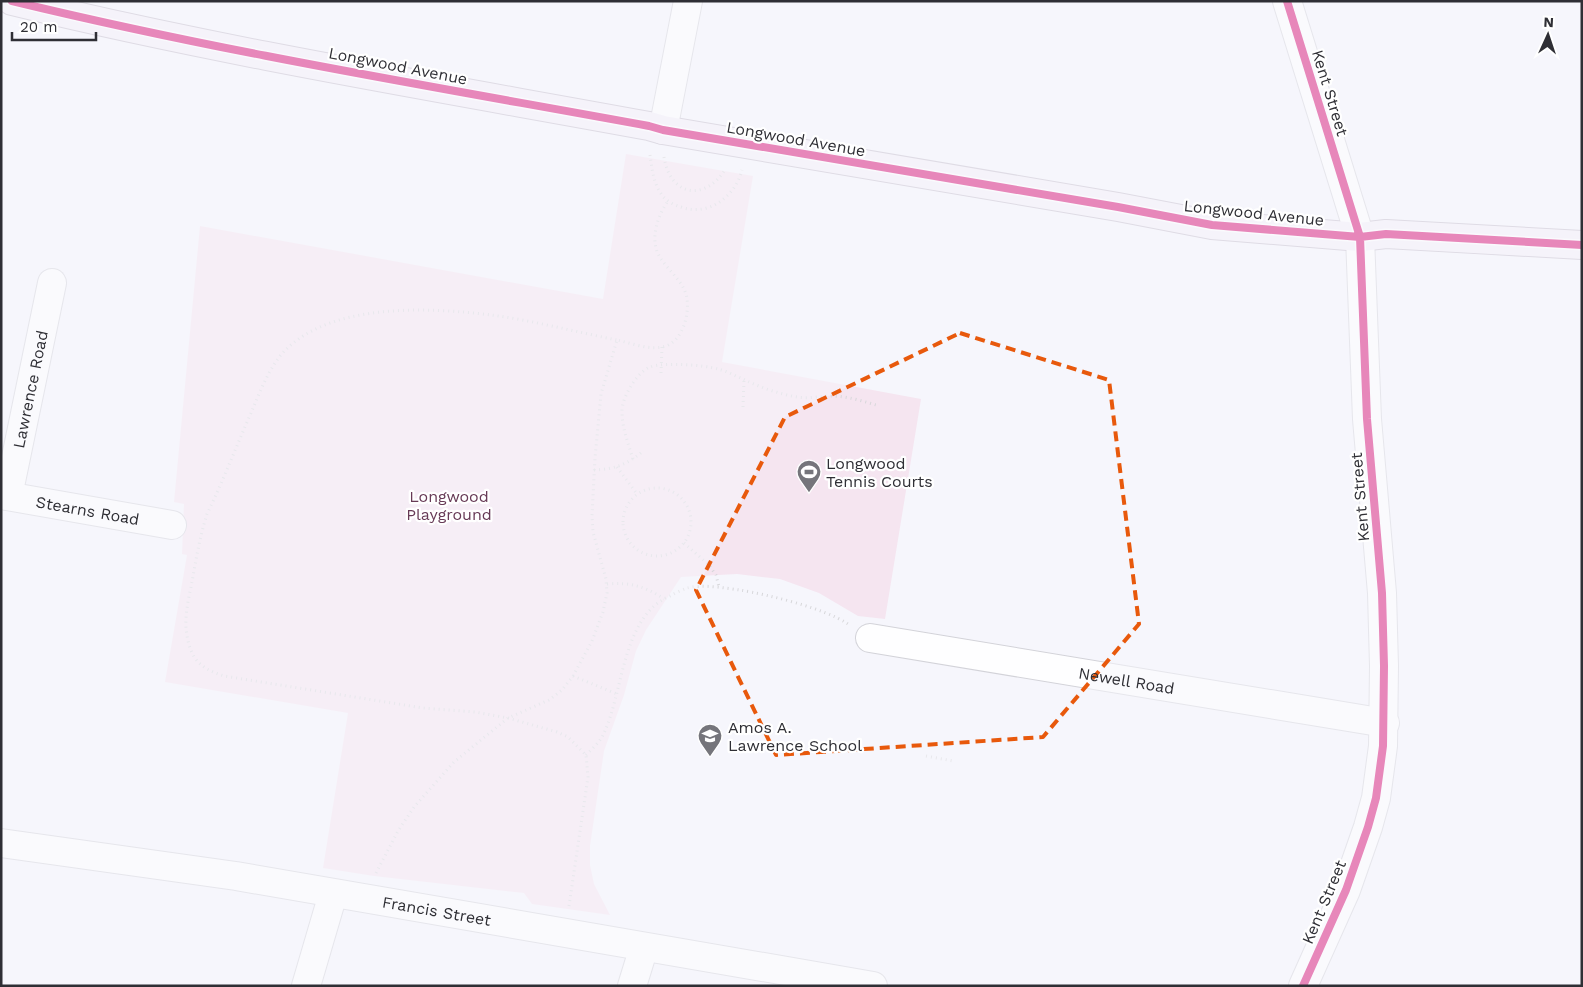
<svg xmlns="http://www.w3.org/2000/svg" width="1583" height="987" viewBox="0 0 1583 987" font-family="'Work Sans',sans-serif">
<rect width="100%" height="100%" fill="#f6f6fc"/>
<path fill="#f5e5f0" d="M 626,154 L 753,176 L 722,362 L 921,399 L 885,619 L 858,616 L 819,593 L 780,579 L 737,574 L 681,577 L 646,630 L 636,651 L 624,695 L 604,751 L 590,846 L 590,865 L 594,884 L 610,915 L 532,904 L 524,893 L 374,876 L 323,868 L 348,713 L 165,682 L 187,555 L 182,554 L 184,504 L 174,502 L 200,226 L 603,299 Z"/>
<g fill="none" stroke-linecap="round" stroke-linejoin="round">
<defs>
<g id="minor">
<path d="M 1287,1 L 1360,237 L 1367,419 L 1382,593 L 1384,666 L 1383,746 L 1376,798 L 1368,827 L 1346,890 L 1303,986"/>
<path d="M 663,130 L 688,1"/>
<path id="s1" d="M 1,495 L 172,525"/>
<path id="s2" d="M 8,496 L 52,283"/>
<path id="s3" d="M 870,638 L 1385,723"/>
<path id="s4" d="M 1,843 L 236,876 L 873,986"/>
<path d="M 306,986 L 333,894"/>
<path d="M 632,986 L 644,947"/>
</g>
<path id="major" d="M 12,1 C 222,52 436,87 649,126 L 663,130 L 1118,207 L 1212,225 L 1360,237 L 1386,234 L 1582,245"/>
</defs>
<use href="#minor" stroke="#d3d3d9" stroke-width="30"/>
<use href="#major" stroke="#c3bcca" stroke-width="30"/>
<path stroke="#d7d7da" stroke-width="3" stroke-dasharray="1 4" stroke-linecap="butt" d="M 650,155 C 652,168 653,183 662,195 C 666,201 674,205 681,207 C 708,217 735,197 742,170
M 664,157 C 670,197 706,202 726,168
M 661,373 L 662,347
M 743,407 L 744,380
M 633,459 C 628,443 622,428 622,411 C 622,397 637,372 650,367 C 663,362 704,365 718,369 C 727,371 735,376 743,379 C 759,387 779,394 797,397 C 809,399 820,396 831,396 C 847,396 862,401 876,405
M 617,467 L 637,494
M 594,470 C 615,469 626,465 642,452
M623 522a34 34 0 1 1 68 0a34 34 0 1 1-68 0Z
M 684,543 L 709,565 L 716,575 L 719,587
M 607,584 C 629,582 645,586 664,599
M 573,676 L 617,694
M 586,755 C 592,749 599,743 603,735 C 624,693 621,617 670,596 C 675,593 682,590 687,588 C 704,584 724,588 740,590 C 769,595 824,608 848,624
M 926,756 L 953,761
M 376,873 L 398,831 L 414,807 L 454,762 L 508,718 L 549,700 L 562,690 L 573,676 L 592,641 L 603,612 L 607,593 L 606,579 L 593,532 L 592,516 L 595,458 L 601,394 L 617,340 C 631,343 648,350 662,347 C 684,344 693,306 684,289 C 677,275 659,262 656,248 C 652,232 659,214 668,201
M 569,906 L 588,777 L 586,755 L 568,737 L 557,732 L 508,718 L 475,712 L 423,708 L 224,676 C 212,672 202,668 195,658 C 189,649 187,638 186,628 C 185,613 189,597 192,582 C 196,559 200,536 207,514 C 223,481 236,447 251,413 C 259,394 267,373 280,356 C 325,302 428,307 491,315 C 531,320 576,332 617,340"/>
<use href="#minor" stroke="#fefeff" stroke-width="28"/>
<use href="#major" stroke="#f4f0f8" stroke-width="28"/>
<defs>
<path id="cycleway" d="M 12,1 C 222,52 436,87 649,126 L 663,130 L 1118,207 L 1212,225 L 1360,237 L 1386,234 L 1582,245
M 1287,1 L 1360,237 L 1367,419 L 1382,593 L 1384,666 L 1383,746 L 1376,798 L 1368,827 L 1346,890 L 1303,986"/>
</defs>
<use href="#cycleway" stroke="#fff" stroke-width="11"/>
<use href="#cycleway" stroke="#d6006c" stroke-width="8"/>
</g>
<path d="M0 0H1583V987H0ZM 960,333 L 1109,380 L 1139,624 L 1043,737 L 776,755 L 696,590 L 785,417 Z" fill="#f6f6fc" fill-opacity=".55" fill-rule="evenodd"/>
<path fill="none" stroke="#e8590c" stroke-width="4" stroke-dasharray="10 6" stroke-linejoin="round" d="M 960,333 L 1109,380 L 1139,624 L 1043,737 L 776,755 L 696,590 L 785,417 Z"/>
<defs>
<symbol id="stadium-pin" viewBox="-11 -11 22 30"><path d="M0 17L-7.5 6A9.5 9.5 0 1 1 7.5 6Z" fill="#75757b" stroke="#fff"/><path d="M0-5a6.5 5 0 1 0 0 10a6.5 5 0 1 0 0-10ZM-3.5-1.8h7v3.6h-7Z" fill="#fff"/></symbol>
<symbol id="school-pin" viewBox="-11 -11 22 30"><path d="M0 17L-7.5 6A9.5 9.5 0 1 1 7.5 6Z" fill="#75757b" stroke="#fff"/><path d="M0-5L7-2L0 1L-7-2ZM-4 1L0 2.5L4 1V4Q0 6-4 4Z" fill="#fff"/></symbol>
</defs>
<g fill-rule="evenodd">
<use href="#stadium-pin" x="795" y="458" width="28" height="38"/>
<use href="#school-pin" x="696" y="722" width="28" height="38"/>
</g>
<g text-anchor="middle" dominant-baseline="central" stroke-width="4.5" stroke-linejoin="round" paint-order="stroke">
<g font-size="16" fill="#2f2f35" stroke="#fff">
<text transform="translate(398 66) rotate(11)">Longwood Avenue</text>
<text transform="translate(1330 93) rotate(73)">Kent Street</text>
<text transform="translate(796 139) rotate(10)">Longwood Avenue</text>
<text transform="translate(1254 213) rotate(6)">Longwood Avenue</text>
<text stroke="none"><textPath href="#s2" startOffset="109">Lawrence Road</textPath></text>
<text transform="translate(1360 497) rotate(-95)">Kent Street</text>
<text stroke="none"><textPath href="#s1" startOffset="88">Stearns Road</textPath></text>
<text stroke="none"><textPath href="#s3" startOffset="260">Newell Road</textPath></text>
<text transform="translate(1324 902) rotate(-67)">Kent Street</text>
<text stroke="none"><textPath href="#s4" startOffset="441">Francis Street</textPath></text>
</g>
<g font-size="16" fill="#2f2f35" stroke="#fff" text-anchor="start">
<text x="826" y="463">Longwood<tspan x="826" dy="18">Tennis Courts</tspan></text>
<text x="728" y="727">Amos A.<tspan x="728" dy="18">Lawrence School</tspan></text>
</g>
<g font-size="16" fill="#673a56" stroke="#fff">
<text x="449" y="496">Longwood<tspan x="449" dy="18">Playground</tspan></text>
</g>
</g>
<rect width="1583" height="987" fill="none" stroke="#2f2f35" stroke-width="5"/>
<g transform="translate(1548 35) rotate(3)" stroke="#ffffff" stroke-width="4" paint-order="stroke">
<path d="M0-4L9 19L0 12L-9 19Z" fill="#2f2f35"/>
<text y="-8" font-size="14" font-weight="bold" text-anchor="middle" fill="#2f2f35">N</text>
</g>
<path d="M12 32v8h84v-8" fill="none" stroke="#2f2f35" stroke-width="2.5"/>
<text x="20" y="32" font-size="15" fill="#2f2f35" stroke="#ffffff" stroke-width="4" paint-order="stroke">20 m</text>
</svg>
